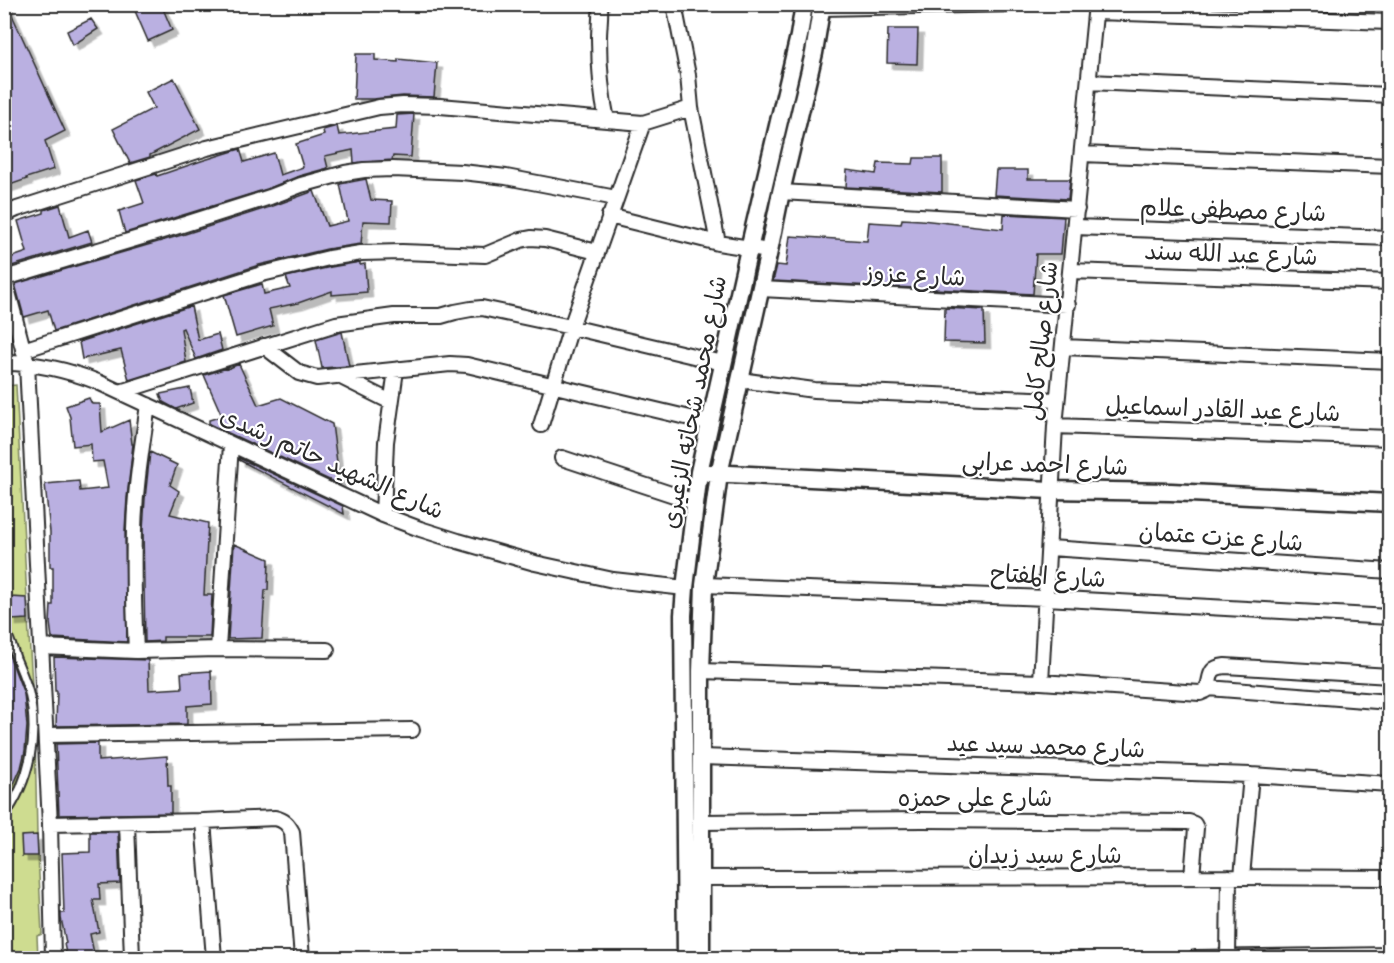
<svg xmlns="http://www.w3.org/2000/svg" width="1394" height="963" viewBox="0 0 1394 963" font-family="Caveat,'Playpen Sans Arabic',sans-serif">
<defs>
<filter id="shadow"><feDropShadow dx="5.5" dy="5.5" stdDeviation="0" flood-color="#0004"/></filter>
</defs>
<rect width="100%" height="100%" fill="#fff"/>
<filter id="ink" filterUnits="userSpaceOnUse"><feTurbulence type="fractalNoise" baseFrequency=".0167" numOctaves="2"/><feDisplacementMap in="SourceGraphic" scale="12" xChannelSelector="R" yChannelSelector="G"/><feConvolveMatrix kernelMatrix="1 2 1 2 8 2 1 2 1" color-interpolation-filters="sRGB"/></filter>
<g filter="url(#ink)">
<path fill="#cedc90" stroke="#7c845e" stroke-width="1.5" d="M 16,385 L 28,619 L 35,733 L 37,835 L 42,934 L 37,936 L 38,958 L 5,958 L 4,386 Z"/>
<path fill="#bab0e1" stroke="#2b2b2b" stroke-width="1.5" filter="url(#shadow)" d="M 4,4 L 7,4 L 65,131 L 45,141 L 54,169 L 26,178 L 27,179 L 4,187 Z
M 132,4 L 161,4 L 172,30 L 148,41 Z
M 91,19 L 98,29 L 73,45 L 67,31 Z
M 888,29 L 918,29 L 917,64 L 887,63 Z
M 356,54 L 375,54 L 375,60 L 398,62 L 398,59 L 437,63 L 434,97 L 403,96 L 373,99 L 354,99 Z
M 174,78 L 200,129 L 150,155 L 150,157 L 130,163 L 113,129 L 154,108 L 146,92 Z
M 414,114 L 411,157 L 393,156 L 392,160 L 354,163 L 353,150 L 325,156 L 328,168 L 299,176 L 267,189 L 125,233 L 119,211 L 144,203 L 136,180 L 156,174 L 157,176 L 201,161 L 240,149 L 244,162 L 274,153 L 280,175 L 303,167 L 296,144 L 324,135 L 323,130 L 337,126 L 339,135 L 396,129 L 397,115 Z
M 914,158 L 942,158 L 942,192 L 846,187 L 847,170 L 876,174 L 878,163 L 913,164 Z
M 996,170 L 1028,170 L 1028,179 L 1070,179 L 1068,199 L 994,195 Z
M 366,179 L 371,200 L 392,201 L 391,222 L 363,221 L 361,244 L 327,249 L 259,265 L 54,331 L 48,310 L 24,317 L 15,284 L 185,234 L 273,206 L 314,191 L 327,226 L 348,221 L 340,184 Z
M 60,205 L 69,237 L 88,230 L 92,242 L 5,268 L 4,260 L 27,252 L 18,221 L 44,213 L 44,210 Z
M 1004,214 L 1064,217 L 1061,254 L 1036,254 L 1033,294 L 773,281 L 777,265 L 786,266 L 790,236 L 867,241 L 869,222 L 901,224 L 902,219 L 921,220 L 1003,229 Z
M 360,262 L 360,265 L 365,264 L 367,292 L 332,295 L 332,291 L 298,303 L 269,309 L 273,326 L 236,337 L 224,295 L 262,284 L 264,294 L 290,288 L 286,277 L 331,267 Z
M 191,306 L 198,340 L 218,334 L 222,350 L 196,359 L 183,328 L 181,329 L 186,362 L 129,380 L 121,350 L 82,359 L 79,342 Z
M 945,308 L 984,310 L 985,343 L 944,342 Z
M 342,332 L 349,366 L 322,368 L 316,340 Z
M 239,364 L 258,405 L 281,398 L 332,424 L 340,485 L 209,424 L 209,420 L 222,416 L 204,375 L 227,368 L 227,369 Z
M 190,388 L 193,403 L 176,409 L 163,402 L 160,394 Z
M 89,398 L 92,404 L 100,404 L 102,432 L 129,420 L 132,444 L 133,444 L 127,498 L 125,530 L 127,642 L 52,638 L 50,623 L 51,605 L 53,605 L 53,567 L 50,567 L 50,532 L 45,484 L 79,481 L 80,491 L 108,488 L 103,461 L 92,462 L 91,444 L 73,446 L 70,417 L 66,406 Z
M 150,452 L 177,465 L 170,485 L 179,491 L 170,514 L 208,523 L 204,595 L 212,595 L 210,637 L 163,637 L 163,641 L 145,642 L 143,530 L 145,499 Z
M 239,458 L 343,506 L 344,514 L 239,460 Z
M 234,544 L 269,559 L 268,590 L 265,590 L 262,638 L 228,639 Z
M 10,597 L 27,598 L 28,619 L 11,620 Z
M 4,642 L 24,694 L 27,726 L 25,751 L 21,768 L 4,806 Z
M 54,657 L 148,660 L 149,690 L 182,688 L 181,673 L 211,671 L 212,704 L 187,706 L 187,724 L 56,726 L 57,691 L 55,691 Z
M 98,743 L 98,761 L 167,756 L 168,786 L 171,786 L 171,813 L 59,815 L 56,744 Z
M 90,832 L 118,832 L 120,883 L 99,884 L 100,900 L 93,900 L 99,932 L 90,934 L 95,958 L 67,958 L 64,944 L 66,943 L 61,918 L 61,913 L 64,913 L 62,853 L 90,852 Z
M 37,835 L 38,856 L 22,856 L 21,836 Z"/>
<g fill="none" stroke-linecap="round" stroke-linejoin="round">
<defs>
<path id="service" d="M 4,628 C 10,638 13,648 16,658 C 21,670 26,681 29,693 C 39,736 30,781 4,817"/>
<path id="minor" d="M 600,4 C 601,16 599,27 599,38 C 599,66 601,93 607,120
M 822,8 L 1015,4
M 1096,12 L 1390,22
M 1089,82 L 1390,95
M 691,108 L 718,243
M 1082,154 L 1390,166
M 781,192 L 1077,209
M 4,215 L 17,209 L 207,148 L 379,107 L 403,105 L 440,106 L 643,123 L 691,108 L 688,75 L 674,4
M 609,216 L 718,243 L 769,251
M 1075,227 L 1390,238
M 1071,271 L 1390,282
M 4,277 L 27,364 L 50,824 L 53,958
M 5,278 L 182,225 L 270,197 L 301,185 L 345,173 L 364,170 L 393,169 L 462,172 L 506,177 L 616,198
M 761,289 L 1068,305
M 264,346 L 299,373 L 317,378 L 450,364 L 467,365 L 711,423
M 1063,347 L 1390,361
M 23,350 L 262,274 L 329,258 L 361,253 L 402,252 L 485,255 L 521,240 L 531,238 L 545,239 L 597,252
M 4,363 C 37,363 68,370 98,382 L 383,515 L 420,529 L 458,541 L 535,563 L 613,580 L 685,588
M 339,376 L 391,402
M 740,380 L 814,390 L 1057,400
M 120,392 L 336,324 L 394,316 L 441,316 L 455,312 L 471,309 L 482,308 L 571,327 L 723,363
M 541,425 L 571,327 L 643,123
M 1055,426 L 1390,438
M 562,458 L 695,502
M 383,515 L 386,442 L 396,370
M 1050,548 L 1390,571
M 704,585 L 1046,598 L 1390,617
M 41,647 L 136,651 L 218,649 L 327,650
M 218,649 L 231,444
M 136,651 C 134,611 133,571 134,530 C 135,488 142,447 148,405
M 701,671 L 1041,682 L 1200,693 L 1207,690 C 1212,677 1207,668 1225,666 L 1390,676
M 1041,682 L 1055,426 L 1096,4
M 1208,688 L 1390,702
M 46,735 L 412,730
M 701,757 L 1251,775 L 1390,784
M 203,821 L 214,958
M 702,822 L 922,820 L 1189,822 L 1194,824 L 1196,828 L 1192,877
M 127,823 L 132,958
M 50,824 L 203,821 L 275,818 C 284,820 288,824 292,832 L 302,958
M 1242,877 L 1251,775
M 701,878 L 1242,877 L 1390,878
M 1195,958 L 1390,955
M 1228,958 L 1229,877"/>
<path id="tertiary" d="M 709,473 L 1051,490 L 1171,492 L 1390,503
M 686,958 L 683,615 L 685,588 L 699,472 L 749,249 L 799,36 L 804,4
M 701,958 L 701,671 L 704,585 L 719,474 L 769,251 L 781,192 L 814,53 L 822,4"/>
</defs>
<use href="#service" stroke="#2b2b2b" stroke-width="11"/>
<use href="#minor" stroke="#2b2b2b" stroke-width="18"/>
<use href="#tertiary" stroke="#2b2b2b" stroke-width="21"/>
<use href="#service" stroke="#fff" stroke-width="7"/>
<use href="#minor" stroke="#fff" stroke-width="14"/>
<use href="#tertiary" stroke="#fff" stroke-width="16"/>
</g>
</g>
<g text-anchor="middle" dominant-baseline="central" stroke-width="4.5" stroke-linejoin="round" paint-order="stroke">
<g font-size="24" fill="#2b2b2b" stroke="#fff">
<text transform="translate(1233 210) rotate(2)">شارع مصطفى علام</text>
<text transform="translate(1231 254) rotate(2)">شارع عبد الله سند</text>
<text transform="translate(915 275) rotate(3)">شارع عزوز</text>
<text transform="translate(1041 341) rotate(-84)">شارع صالح كامل</text>
<text transform="translate(694 402) rotate(-79)">شارع محمد شحاته الزعيرى</text>
<text transform="translate(1223 409) rotate(2)">شارع عبد القادر اسماعيل</text>
<text transform="translate(332 463) rotate(24)">شارع الشهيد حاتم رشدى</text>
<text transform="translate(1045 464) rotate(2)">شارع احمد عرابى</text>
<text transform="translate(1221 537) rotate(4)">شارع عزت عتمان</text>
<text transform="translate(1048 576) rotate(3)">شارع المفتاح</text>
<text transform="translate(1046 746) rotate(2)">شارع محمد سيد عيد</text>
<text x="975" y="798">شارع على حمزه</text>
<text x="1045" y="855">شارع سيد زيدان</text>
</g>
</g>
<rect width="1394" height="963" fill="none" stroke="#fff" stroke-width="24"/>
<rect x="12" y="12" width="1370" height="939" fill="none" stroke="#2b2b2b" stroke-width="2" filter="url(#ink)"/>
</svg>
